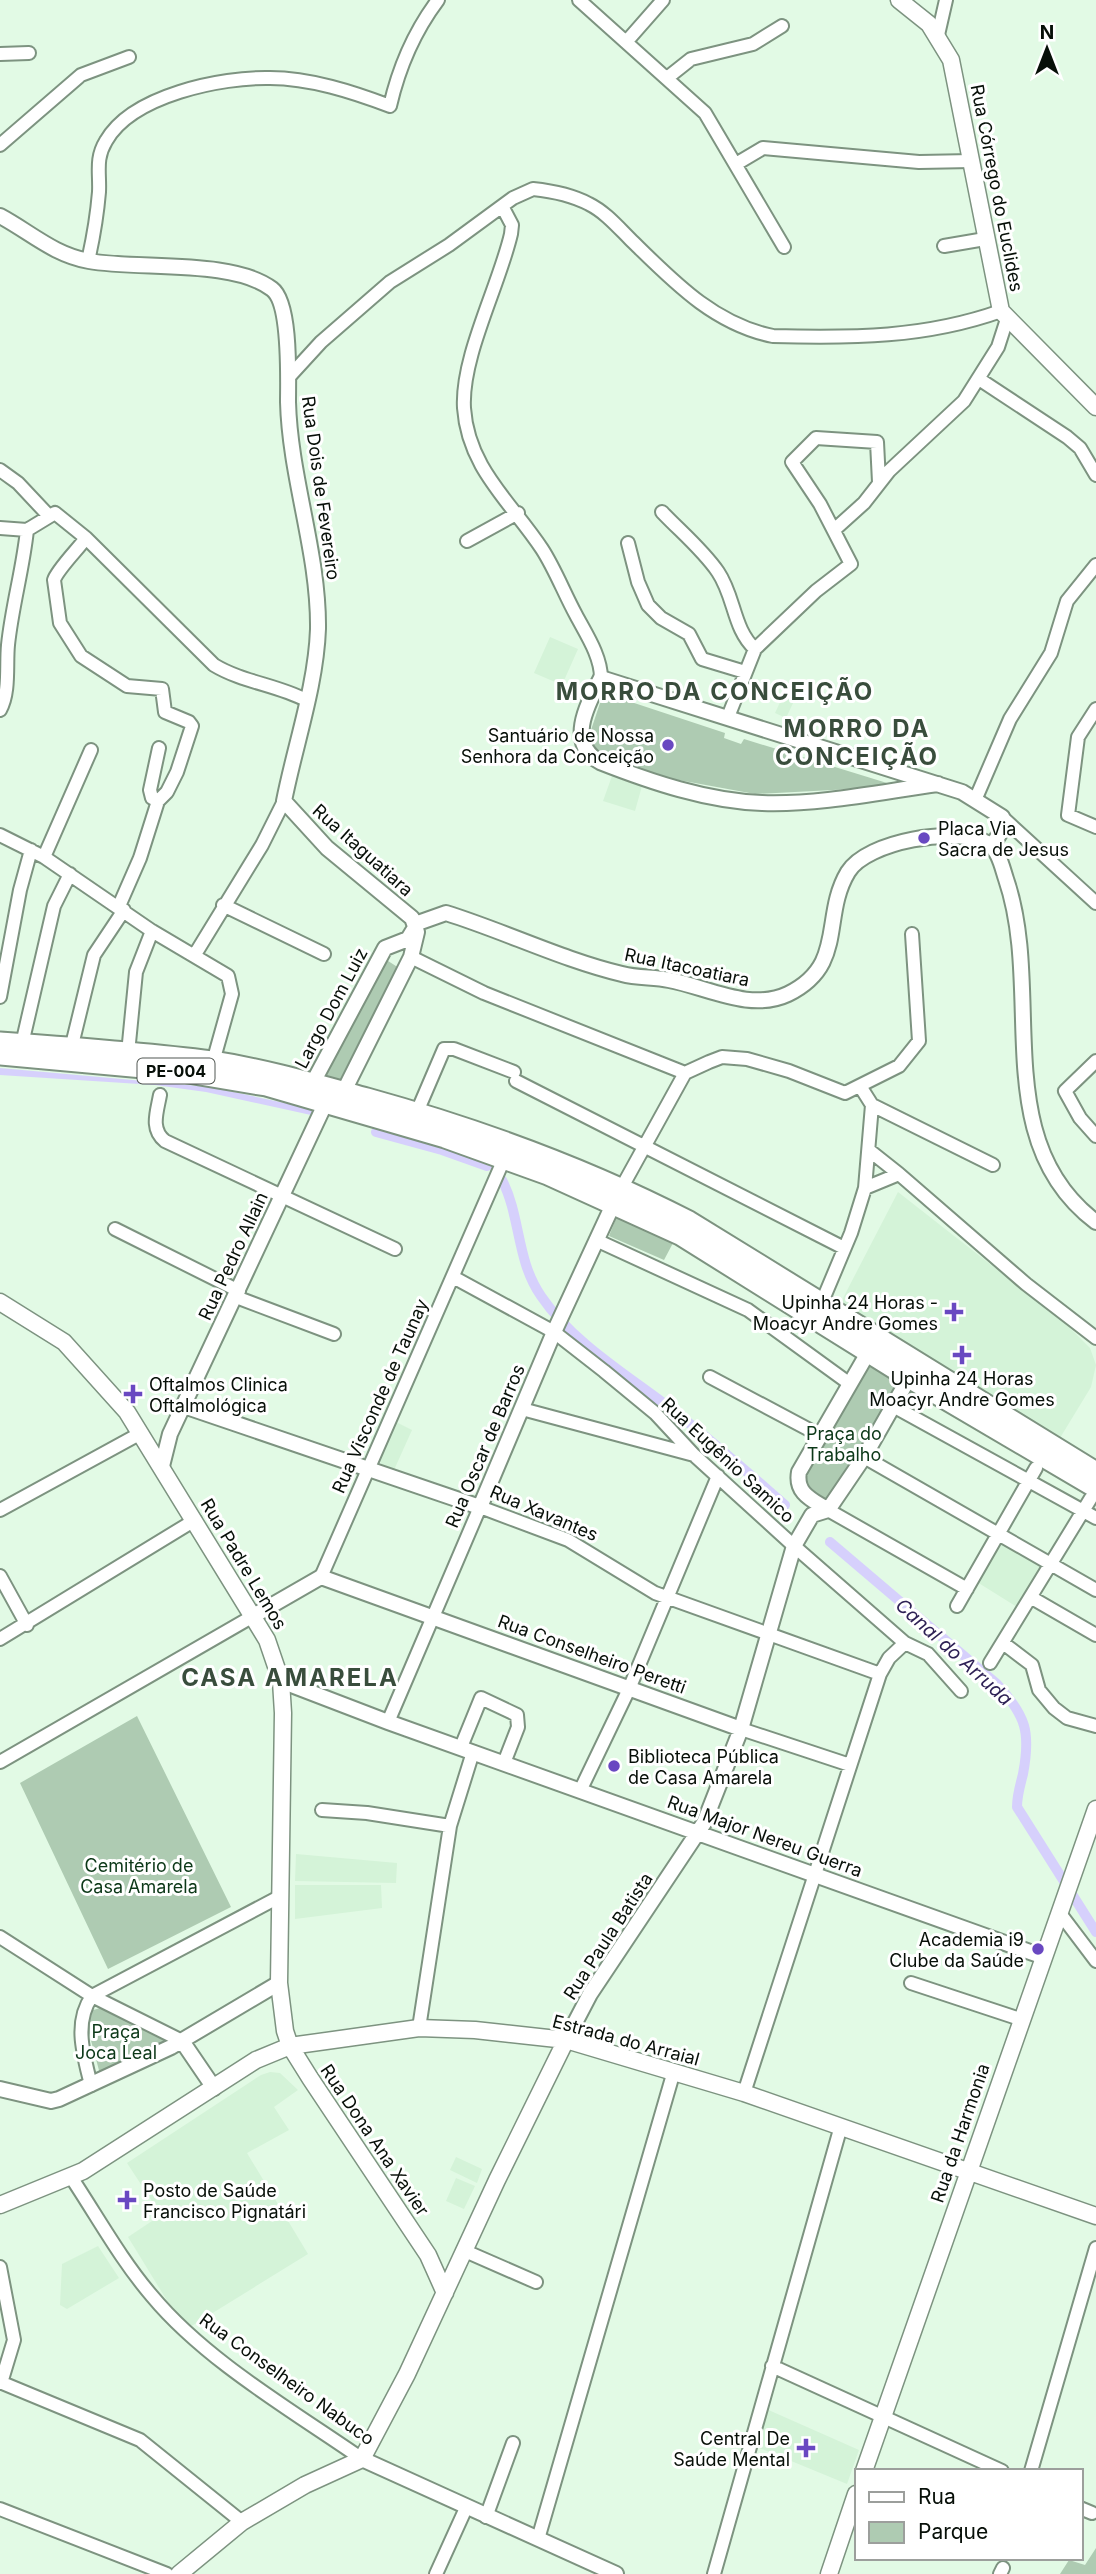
<svg xmlns="http://www.w3.org/2000/svg" width="1096" height="2574" viewBox="0 0 1096 2574" font-family="Inter,sans-serif">
<rect width="100%" height="100%" fill="#e2fae5"/>
<path fill="#d4f3d8" d="M 550,637 L 578,649 L 562,685 L 534,673 Z
M 790,681 L 801,686 L 786,718 L 775,713 Z
M 612,776 L 642,786 L 635,811 L 603,801 Z
M 898,1192 L 1064,1322 L 1090,1348 L 1096,1365 L 1091,1387 L 1060,1438 L 841,1302 Z
M 396,1422 L 412,1430 L 394,1470 L 382,1466 L 380,1461 Z
M 1002,1543 L 1042,1568 L 1017,1607 L 977,1582 Z
M 296,1854 L 397,1863 L 396,1883 L 295,1881 Z
M 295,1885 L 381,1885 L 382,1908 L 295,1919 Z
M 270,2072 L 280,2073 L 298,2090 L 274,2107 L 289,2130 L 247,2153 L 308,2254 L 185,2330 L 128,2237 L 161,2215 L 127,2163 L 261,2075 Z
M 456,2157 L 482,2169 L 477,2183 L 450,2170 Z
M 456,2178 L 475,2186 L 464,2209 L 446,2201 Z
M 98,2246 L 119,2278 L 67,2309 L 60,2305 L 62,2264 Z
M 764,2408 L 859,2450 L 847,2484 L 752,2445 Z"/>
<path fill="#aecbb2" d="M 613,696 L 725,733 L 724,738 L 741,744 L 744,739 L 887,783 L 889,787 L 755,794 L 673,779 L 608,758 L 594,748 L 591,730 L 600,703 Z
M 385,959 L 399,968 L 341,1086 L 321,1081 Z
M 617,1216 L 673,1243 L 664,1260 L 609,1236 Z
M 869,1362 L 900,1379 L 829,1501 L 826,1500 L 806,1487 L 805,1477 Z
M 137,1716 L 231,1907 L 108,1969 L 20,1783 Z
M 100,2008 L 165,2036 L 166,2042 L 100,2074 L 86,2022 L 90,2011 Z
M 1096,2548 L 1096,2574 L 1060,2574 L 1069,2560 L 1085,2565 Z"/>
<path fill="#d6d0fc" d="M 0,1068 L 210,1087 L 313,1109 L 311,1115 L 206,1092 L 155,1085 L 0,1075 Z"/>
<g fill="none" stroke-linecap="round" stroke-linejoin="round">
<path stroke="#d6d0fc" stroke-width="10" d="M 376,1132 L 442,1150 L 487,1166
M 502,1180 C 521,1217 516,1260 541,1296 C 572,1342 627,1375 670,1408 C 710,1439 747,1472 785,1505
M 830,1542 L 997,1684 C 1026,1716 1031,1732 1023,1774 C 1020,1786 1017,1795 1017,1807 L 1096,1932"/>
<defs>
<path id="minor" d="M 579,0 L 705,113 L 784,247
M 938,35 L 946,0
M 627,41 L 663,0
M 0,54 L 29,53
M 667,78 L 691,59 L 753,44 L 782,26
M 0,145 L 81,75 L 129,57
M 736,164 L 763,148 L 919,162 L 972,161
M 502,206 L 512,225 L 511,234 C 499,286 461,357 464,408 C 468,468 511,502 542,549 C 555,569 564,593 576,615 C 586,634 601,656 601,678
M 944,246 L 985,239
M 88,261 C 93,239 97,216 99,192 C 100,173 95,159 106,141 C 132,95 222,77 270,78 C 310,78 353,92 390,106 C 399,67 414,32 438,0
M 288,378 L 321,342 L 390,282 L 449,245 L 513,198 L 533,189 C 552,191 572,195 589,204 C 605,212 617,226 630,239 C 672,280 713,324 773,336 C 852,338 925,338 1001,311
M 979,379 L 1067,437 L 1080,448 L 1096,475
M 0,470 L 18,483 L 49,516
M 662,512 C 680,531 703,550 718,572 C 735,597 733,629 755,649
M 0,528 L 27,530
M 27,530 L 55,513 L 86,538 L 214,665 C 242,682 277,685 306,700
M 834,530 L 864,503 L 889,471 L 964,401 L 998,347 L 1007,319
M 86,538 C 78,549 57,570 54,580 L 60,623 L 81,656 L 127,686 L 162,689 L 165,712 L 189,722 L 192,726 L 177,772 L 167,792 L 158,801 L 140,858 L 119,906
M 467,541 L 518,513
M 628,543 L 638,582 L 648,605 L 661,618 L 689,634 L 702,659 L 745,672
M 1096,709 L 1078,737 L 1068,815 L 1096,827
M 0,710 C 10,692 6,665 8,645 C 12,606 23,569 27,530
M 728,717 L 755,649 L 816,591 L 851,564 L 820,504 L 792,462 L 816,438 L 877,442 L 879,482
M 976,798 L 1010,719 L 1051,653 L 1067,601 L 1096,565
M 158,801 L 152,798 L 150,790 L 159,748
M 1002,817 L 1096,903
M 0,835 L 44,857 L 152,931 L 228,976 L 232,994 L 213,1062
M 44,857 L 91,750
M 223,905 L 324,954
M 194,956 L 262,845 L 284,801
M 411,957 L 484,993 L 685,1073
M 0,997 L 20,890 L 31,850
M 22,1044 L 54,906 L 70,874
M 71,1049 L 94,955 L 124,910
M 128,1053 L 136,972 L 152,931
M 1096,1061 L 1065,1091 L 1080,1118 L 1096,1136
M 516,1081 L 844,1248
M 160,1095 C 157,1112 150,1129 165,1141 L 395,1249
M 872,1105 L 993,1165
M 417,1112 L 444,1049 L 454,1049 L 514,1072
M 870,1151 L 899,1174
M 622,1187 L 685,1073 L 709,1062 L 722,1057 L 747,1059 L 789,1071 L 845,1093 L 899,1066 L 919,1041 L 912,934
M 865,1188 L 899,1174 L 1026,1284 L 1096,1338
M 115,1229 L 239,1291
M 596,1240 L 748,1310 L 850,1384
M 453,1277 L 554,1332 L 604,1371 L 655,1413 L 694,1455 L 794,1546 L 905,1643 L 928,1654 L 961,1691
M 236,1297 L 334,1334
M 822,1302 L 851,1233 L 865,1188 L 872,1105 L 860,1086
M 710,1377 L 821,1436
M 893,1406 L 1096,1518
M 522,1409 L 694,1455
M 864,1457 L 1096,1590
M 0,1510 L 141,1433
M 828,1510 L 967,1589
M 0,1576 L 27,1625
M 321,1577 L 504,1159
M 1032,1598 L 1096,1635
M 957,1606 L 1036,1468
M 0,1639 L 195,1520
M 1003,1643 L 1032,1665 L 1039,1690 L 1054,1708 L 1067,1718 L 1096,1726
M 990,1663 L 1091,1498
M 388,1722 L 480,1507 L 568,1540 L 655,1593 L 880,1674
M 741,1729 L 850,1765
M 461,1747 L 481,1698 L 517,1715 L 518,1727 L 504,1763
M 0,1762 L 255,1615
M 580,1791 L 629,1689 L 718,1476
M 322,1810 L 367,1813 L 450,1826
M 1059,1912 L 1096,1961
M 0,1937 L 92,1996 L 182,2041
M 911,1983 L 1020,2019
M 419,2028 L 450,1826 L 473,1752
M 91,2085 C 84,2056 73,2023 92,1996 L 279,1897
M 744,2093 L 880,1674 L 889,1658 L 905,1643
M 71,2177 C 97,2216 121,2260 152,2296 C 206,2361 293,2411 362,2459
M 465,2251 L 536,2282
M 0,2267 L 14,2340 L 1,2383
M 772,2366 L 1002,2471
M 0,2382 L 140,2440 L 242,2522
M 1031,2471 L 1096,2248
M 1080,2508 L 1092,2513
M 0,2509 L 167,2574
M 486,2517 L 513,2443
M 538,2539 L 674,2071
M 436,2574 L 466,2508
M 714,2574 L 841,2126
M 1000,2574 L 1003,2568"/>
<path id="tertiary" d="M 0,216 C 30,232 54,255 89,261 C 138,270 233,259 272,289 C 291,303 288,379 288,402 C 290,478 319,553 318,629 C 316,686 295,745 284,801 L 327,848 L 412,918 L 417,932 L 411,957 L 344,1091
M 938,784 C 880,792 820,805 762,803 C 707,801 651,782 600,762 C 566,743 587,705 601,678 L 962,792 L 1002,817 L 1002,830 L 992,846
M 415,924 L 446,913 C 504,931 563,960 622,974 C 637,978 653,977 669,980 C 707,987 750,1012 788,994 C 847,965 821,917 848,872 C 867,841 956,826 987,843 C 999,850 1002,867 1006,879 C 1045,993 987,1140 1096,1222
M 309,1090 L 385,948 L 408,939 L 416,926
M 869,1351 L 799,1472 C 795,1494 813,1500 828,1510 L 864,1457 L 909,1378
M 184,1406 L 480,1507 L 554,1332 L 617,1196
M 162,1466 L 170,1434 L 326,1102
M 255,1615 L 321,1577 L 741,1729
M 281,1681 L 388,1722 L 1044,1957
M 566,2040 L 590,1994 L 704,1823 L 741,1729 L 794,1546 L 812,1515 L 828,1510
M 182,2041 L 214,2088
M 0,2089 L 51,2101 L 59,2099 L 171,2047 L 279,1983
M 362,2459 L 616,2574"/>
<path id="secondary" d="M 899,0 L 929,24 L 951,60 L 1001,311 L 1096,407
M 0,1302 L 64,1342 L 127,1412 L 267,1640 L 281,1681 L 283,1713 L 279,1983 L 285,2031 L 290,2046 L 310,2078 L 428,2255 L 445,2293
M 0,2205 L 83,2171 L 256,2060 L 290,2046 L 419,2028 L 475,2030 L 566,2040 L 744,2093 L 1096,2216
M 864,2471 L 1096,1809
M 179,2574 L 242,2522 L 305,2485 L 362,2459 L 407,2374 L 497,2180 L 566,2040
M 829,2574 L 856,2494"/>
<path id="primary" d="M 0,1042 C 70,1047 142,1052 212,1061 C 265,1069 316,1084 367,1098 C 479,1129 586,1168 689,1221 L 1096,1472
M 0,1055 L 176,1071 L 266,1086 L 445,1138 L 548,1175 L 680,1235 L 909,1378 L 1096,1488"/>
</defs>
<use href="#minor" stroke="#7d9380" stroke-width="16"/>
<use href="#tertiary" stroke="#7d9380" stroke-width="18"/>
<use href="#secondary" stroke="#7d9380" stroke-width="19"/>
<use href="#primary" stroke="#7d9380" stroke-width="23"/>
<use href="#minor" stroke="#fff" stroke-width="12"/>
<use href="#tertiary" stroke="#fff" stroke-width="14"/>
<use href="#secondary" stroke="#fff" stroke-width="16"/>
<use href="#primary" stroke="#fff" stroke-width="19"/>
</g>
<g fill="#6948c1" stroke="#fff" stroke-width="2.5">
<circle cx="668" cy="745" r="7"/>
<circle cx="924" cy="838" r="7"/>
<path d="M950.5 1301.5h7v7h7v7h-7v7h-7v-7h-7v-7h7z"/>
<path d="M958.5 1344.5h7v7h7v7h-7v7h-7v-7h-7v-7h7z"/>
<path d="M129.5 1383.5h7v7h7v7h-7v7h-7v-7h-7v-7h7z"/>
<circle cx="614" cy="1766" r="7"/>
<circle cx="1038" cy="1949" r="7"/>
<path d="M123.5 2189.5h7v7h7v7h-7v7h-7v-7h-7v-7h7z"/>
<path d="M802.5 2437.5h7v7h7v7h-7v7h-7v-7h-7v-7h7z"/>
</g>
<g text-anchor="middle" dominant-baseline="central" stroke-width="6" stroke-linejoin="round" paint-order="stroke">
<rect fill="#fff" stroke="#515752" stroke-width="2" x="137.5" y="1058.5" width="77" height="25" rx="5"/>
<g font-size="16" font-weight="bold" fill="#070f08">
<text x="176" y="1071">PE-004</text>
</g>
<g font-size="18" fill="#070f08" stroke="#fff">
<text transform="translate(997 188) rotate(79)">Rua Córrego do Euclides</text>
<text transform="translate(321 488) rotate(82)">Rua Dois de Fevereiro</text>
<text transform="translate(363 850) rotate(42)">Rua Itaguatiara</text>
<text transform="translate(687 967) rotate(12)">Rua Itacoatiara</text>
<text transform="translate(331 1008) rotate(-62)">Largo Dom Luiz</text>
<text transform="translate(233 1256) rotate(-65)">Rua Pedro Allain</text>
<text transform="translate(380 1396) rotate(-66)">Rua Visconde de Taunay</text>
<text transform="translate(485 1446) rotate(-67)">Rua Oscar de Barros</text>
<text transform="translate(728 1460) rotate(43)">Rua Eugênio Samico</text>
<text transform="translate(544 1513) rotate(23)">Rua Xavantes</text>
<text transform="translate(244 1564) rotate(59)">Rua Padre Lemos</text>
<text transform="translate(592 1654) rotate(20)">Rua Conselheiro Peretti</text>
<text transform="translate(765 1836) rotate(20)">Rua Major Nereu Guerra</text>
<text transform="translate(608 1936) rotate(-57)">Rua Paula Batista</text>
<text transform="translate(626 2040) rotate(15)">Estrada do Arraial</text>
<text transform="translate(960 2133) rotate(-71)">Rua da Harmonia</text>
<text transform="translate(375 2140) rotate(56)">Rua Dona Ana Xavier</text>
<text transform="translate(287 2379) rotate(36)">Rua Conselheiro Nabuco</text>
</g>
<g font-size="18" fill="#070f08" stroke="#fff" text-anchor="end">
<text x="654" y="735">Santuário de Nossa<tspan x="654" dy="21">Senhora da Conceição</tspan></text>
<text x="938" y="828" text-anchor="start">Placa Via<tspan x="938" dy="21">Sacra de Jesus</tspan></text>
<text x="938" y="1302">Upinha 24 Horas -<tspan x="938" dy="21">Moacyr Andre Gomes</tspan></text>
<text x="962" y="1378" text-anchor="middle">Upinha 24 Horas<tspan x="962" dy="21">Moacyr Andre Gomes</tspan></text>
<text x="149" y="1384" text-anchor="start">Oftalmos Clinica<tspan x="149" dy="21">Oftalmológica</tspan></text>
<text x="628" y="1756" text-anchor="start">Biblioteca Pública<tspan x="628" dy="21">de Casa Amarela</tspan></text>
<text x="1024" y="1939">Academia i9<tspan x="1024" dy="21">Clube da Saúde</tspan></text>
<text x="143" y="2190" text-anchor="start">Posto de Saúde<tspan x="143" dy="21">Francisco Pignatári</tspan></text>
<text x="790" y="2438">Central De<tspan x="790" dy="21">Saúde Mental</tspan></text>
</g>
<g font-size="18" fill="#0c3818" stroke="#fff">
<text x="844" y="1433">Praça do<tspan x="844" dy="21">Trabalho</tspan></text>
<text x="139" y="1865">Cemitério de<tspan x="139" dy="21">Casa Amarela</tspan></text>
<text x="116" y="2031">Praça<tspan x="116" dy="21">Joca Leal</tspan></text>
</g>
<g font-size="19" font-style="italic" fill="#2e2155" stroke="#fff">
<text transform="translate(954 1652) rotate(42)">Canal do Arruda</text>
</g>
<g font-size="24" font-weight="bold" letter-spacing="2" fill="#394d3c" stroke="#fff">
<text x="715" y="691">MORRO DA CONCEIÇÃO</text>
<text x="857" y="728">MORRO DA<tspan x="857" dy="28">CONCEIÇÃO</tspan></text>
<text x="290" y="1677">CASA AMARELA</text>
</g>
</g>
<rect x="855" y="2469" width="228" height="91" fill="#ffffff" stroke="#9c9f9c" stroke-width="2"/>
<rect x="869" y="2492" width="35" height="10" fill="#ffffff" stroke="#9c9f9c" stroke-width="2"/>
<text x="918" y="2504" font-size="21" fill="#070f08">Rua</text>
<rect x="869" y="2522" width="35" height="21" fill="#aecbb2" stroke="#9c9f9c" stroke-width="2"/>
<text x="918" y="2539" font-size="21" fill="#070f08">Parque</text>
<g transform="translate(1047 49)" stroke="#ffffff" stroke-width="5" paint-order="stroke">
<path d="M0-5L12 26L0 18L-12 26Z" fill="#070f08"/>
<text y="-10" font-size="19" font-weight="bold" text-anchor="middle" fill="#070f08">N</text>
</g>
</svg>
